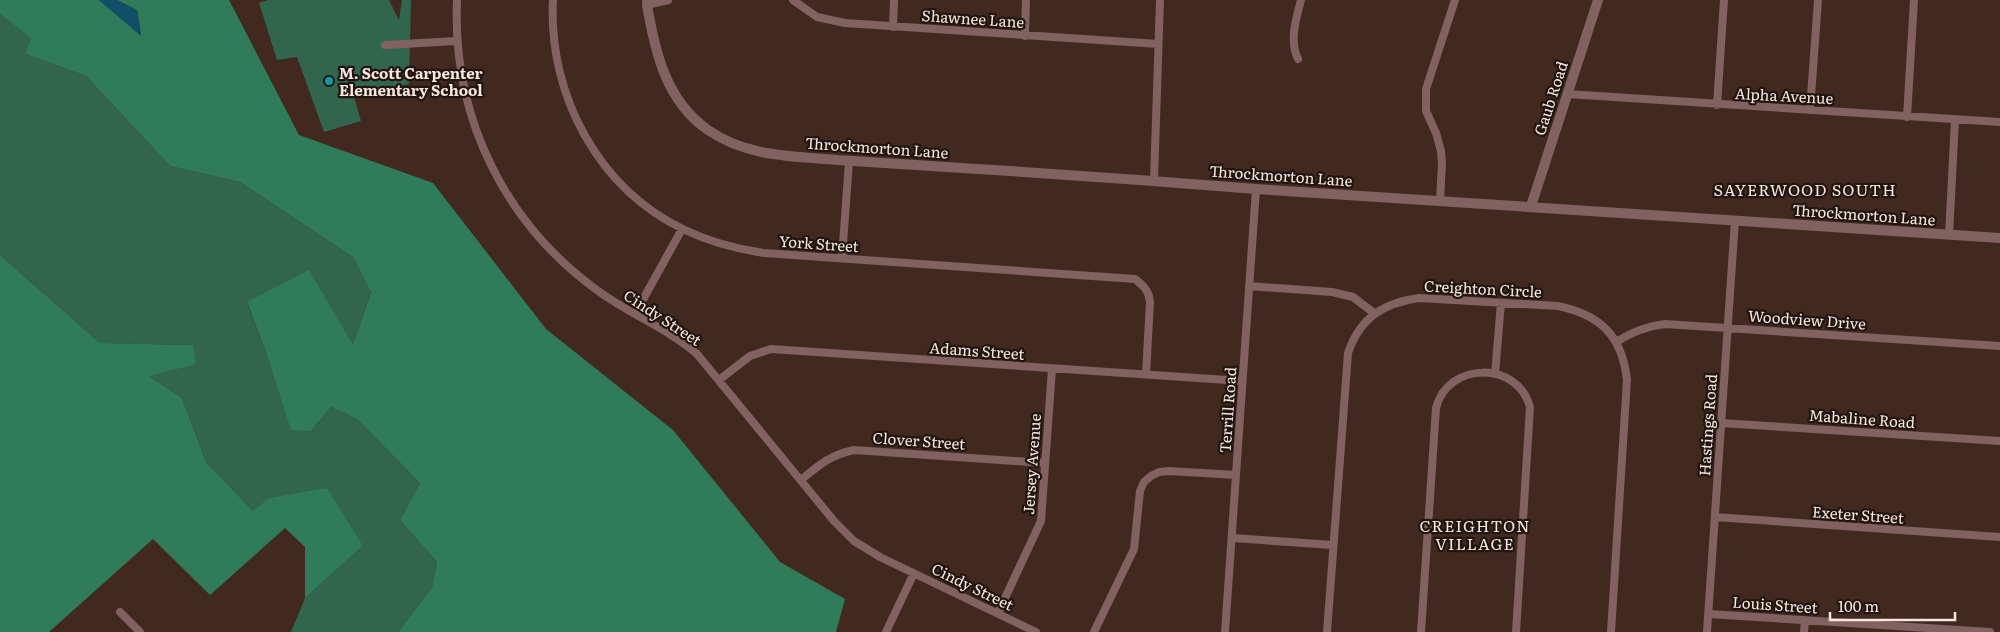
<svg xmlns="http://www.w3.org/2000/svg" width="2000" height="632" viewBox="0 0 2000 632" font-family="Literata,serif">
<rect width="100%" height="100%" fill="#41291f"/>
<path fill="#31654d" d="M 268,0 L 389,0 L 399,20 L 402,0 L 411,0 L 409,84 L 354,96 L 361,121 L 324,132 L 297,57 L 277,60 L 259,3 Z
M 0,14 L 32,38 L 25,54 L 86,76 L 170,166 L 240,182 L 353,257 L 371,291 L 353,346 L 247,303 L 269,361 L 311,431 L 331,407 L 357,419 L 420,483 L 400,520 L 437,562 L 432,587 L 398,632 L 291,632 L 305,598 L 363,546 L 253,511 L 206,462 L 182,398 L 149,376 L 193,345 L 100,343 L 0,255 Z"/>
<path fill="#307b5a" d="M 0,0 L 99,0 L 141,35 L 137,10 L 117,0 L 229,0 L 299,135 L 433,183 L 546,329 L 673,430 L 780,562 L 845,599 L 836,632 L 398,632 L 432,587 L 437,562 L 400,520 L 420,483 L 357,419 L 331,407 L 311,431 L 291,430 L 269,361 L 247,302 L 309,270 L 353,345 L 371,292 L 353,257 L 240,182 L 170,166 L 86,76 L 25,54 L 31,38 L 0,14 Z
M 0,255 L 100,343 L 193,345 L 196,364 L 149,376 L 182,398 L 206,462 L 253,511 L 269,498 L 327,488 L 363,546 L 305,598 L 305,547 L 285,528 L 210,595 L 153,539 L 49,632 L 0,632 Z"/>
<path fill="#104f67" d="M 99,0 L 117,0 L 137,10 L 141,36 Z"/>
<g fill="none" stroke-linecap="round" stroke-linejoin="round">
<path stroke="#816260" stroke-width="8" d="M 457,0 C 452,118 505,225 601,293 C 632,315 668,329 697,354 L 834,521 L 854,541 L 880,557 L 1036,632
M 553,0 C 548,94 598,189 685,230 C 710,242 737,249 764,253 L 1135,279 C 1144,286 1149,291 1150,302 L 1146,374
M 646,0 L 647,5 L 668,0
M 793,0 L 817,17 L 845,23 L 1158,44
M 893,27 L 894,0
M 1025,36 L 1026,0
M 385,45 L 457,41
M 1298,59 C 1289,41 1296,19 1301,0
M 1567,94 L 2000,122
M 1717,105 L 1724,0
M 1810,110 L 1818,0
M 1907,117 L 1914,0
M 1154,180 L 1160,0
M 1440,200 L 1442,163 L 1441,151 L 1436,133 L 1426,111 L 1426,89 L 1455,0
M 1949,235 L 1955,120
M 842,258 L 849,161
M 1249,286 L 1332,292 L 1353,297 L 1374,313
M 635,314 L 682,229
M 1616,342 C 1632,332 1646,326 1665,324 L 2000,346
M 1495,374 L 1501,303
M 719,380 L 750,356 L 771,349 L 1242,381
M 1721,423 L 2000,441
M 801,480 C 819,465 830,455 854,450 L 1045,463
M 1715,517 L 2000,537
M 1233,538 L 1332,545
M 120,612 L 140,632
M 998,613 L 1041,521 L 1052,369
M 1709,614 L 1990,632
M 886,632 L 914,573
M 1094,632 L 1134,549 L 1140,491 L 1144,482 L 1151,476 L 1159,472 L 1169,471 L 1236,475
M 1225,632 L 1256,189
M 1327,632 L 1348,353 C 1360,318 1383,303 1419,298 L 1558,306 C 1601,315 1622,336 1627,380 L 1611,632
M 1421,632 L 1436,408 C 1448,361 1518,361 1530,407 L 1516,632
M 1707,632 L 1735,220
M 1804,632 L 1805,620"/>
<path stroke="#816260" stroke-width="10" d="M 647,5 C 655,52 666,101 708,130 C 747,157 792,156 838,160 C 879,163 921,165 962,168 C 1060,174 1158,181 1256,189 L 2000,238
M 1531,206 L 1598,0"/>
</g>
<circle fill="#0f9aa8" stroke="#201510" stroke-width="2" cx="329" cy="81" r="5"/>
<g text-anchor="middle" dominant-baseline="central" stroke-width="4.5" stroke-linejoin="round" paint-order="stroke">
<g font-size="15" fill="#f8e7e1" stroke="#201510">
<text transform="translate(973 18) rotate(4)">Shawnee Lane</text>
<text transform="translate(1784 95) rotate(3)">Alpha Avenue</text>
<text transform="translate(1550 98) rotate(-72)">Gaub Road</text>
<text transform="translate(877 147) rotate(4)">Throckmorton Lane</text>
<text transform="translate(1281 175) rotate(4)">Throckmorton Lane</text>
<text transform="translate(1864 214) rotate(4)">Throckmorton Lane</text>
<text transform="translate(819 243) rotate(4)">York Street</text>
<text transform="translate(1483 288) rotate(3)">Creighton Circle</text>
<text transform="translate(663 317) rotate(33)">Cindy Street</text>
<text transform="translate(1807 319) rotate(4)">Woodview Drive</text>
<text transform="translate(977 350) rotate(4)">Adams Street</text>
<text transform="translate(1227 410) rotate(-86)">Terrill Road</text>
<text transform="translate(1862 418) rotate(4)">Mabaline Road</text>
<text transform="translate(1707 425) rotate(-86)">Hastings Road</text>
<text transform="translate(919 440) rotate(4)">Clover Street</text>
<text transform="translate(1031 464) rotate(-86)">Jersey Avenue</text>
<text transform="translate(1858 514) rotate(4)">Exeter Street</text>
<text transform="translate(973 586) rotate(26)">Cindy Street</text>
<text transform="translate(1775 604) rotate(4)">Louis Street</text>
</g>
<g font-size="15" font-weight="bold" fill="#f8e7e1" stroke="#201510" text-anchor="start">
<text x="339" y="72">M. Scott Carpenter<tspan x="339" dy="17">Elementary School</tspan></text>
</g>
<g font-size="16" letter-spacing="1" fill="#f8e7e1" stroke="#201510">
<text x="1805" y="189">SAYERWOOD SOUTH</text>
<text x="1475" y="525">CREIGHTON<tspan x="1475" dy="18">VILLAGE</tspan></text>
</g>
</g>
<path d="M1830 612v8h125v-8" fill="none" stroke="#f8e7e1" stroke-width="2.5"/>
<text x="1838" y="612" font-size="15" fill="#f8e7e1" stroke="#201510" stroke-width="4" paint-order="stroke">100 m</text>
</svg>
